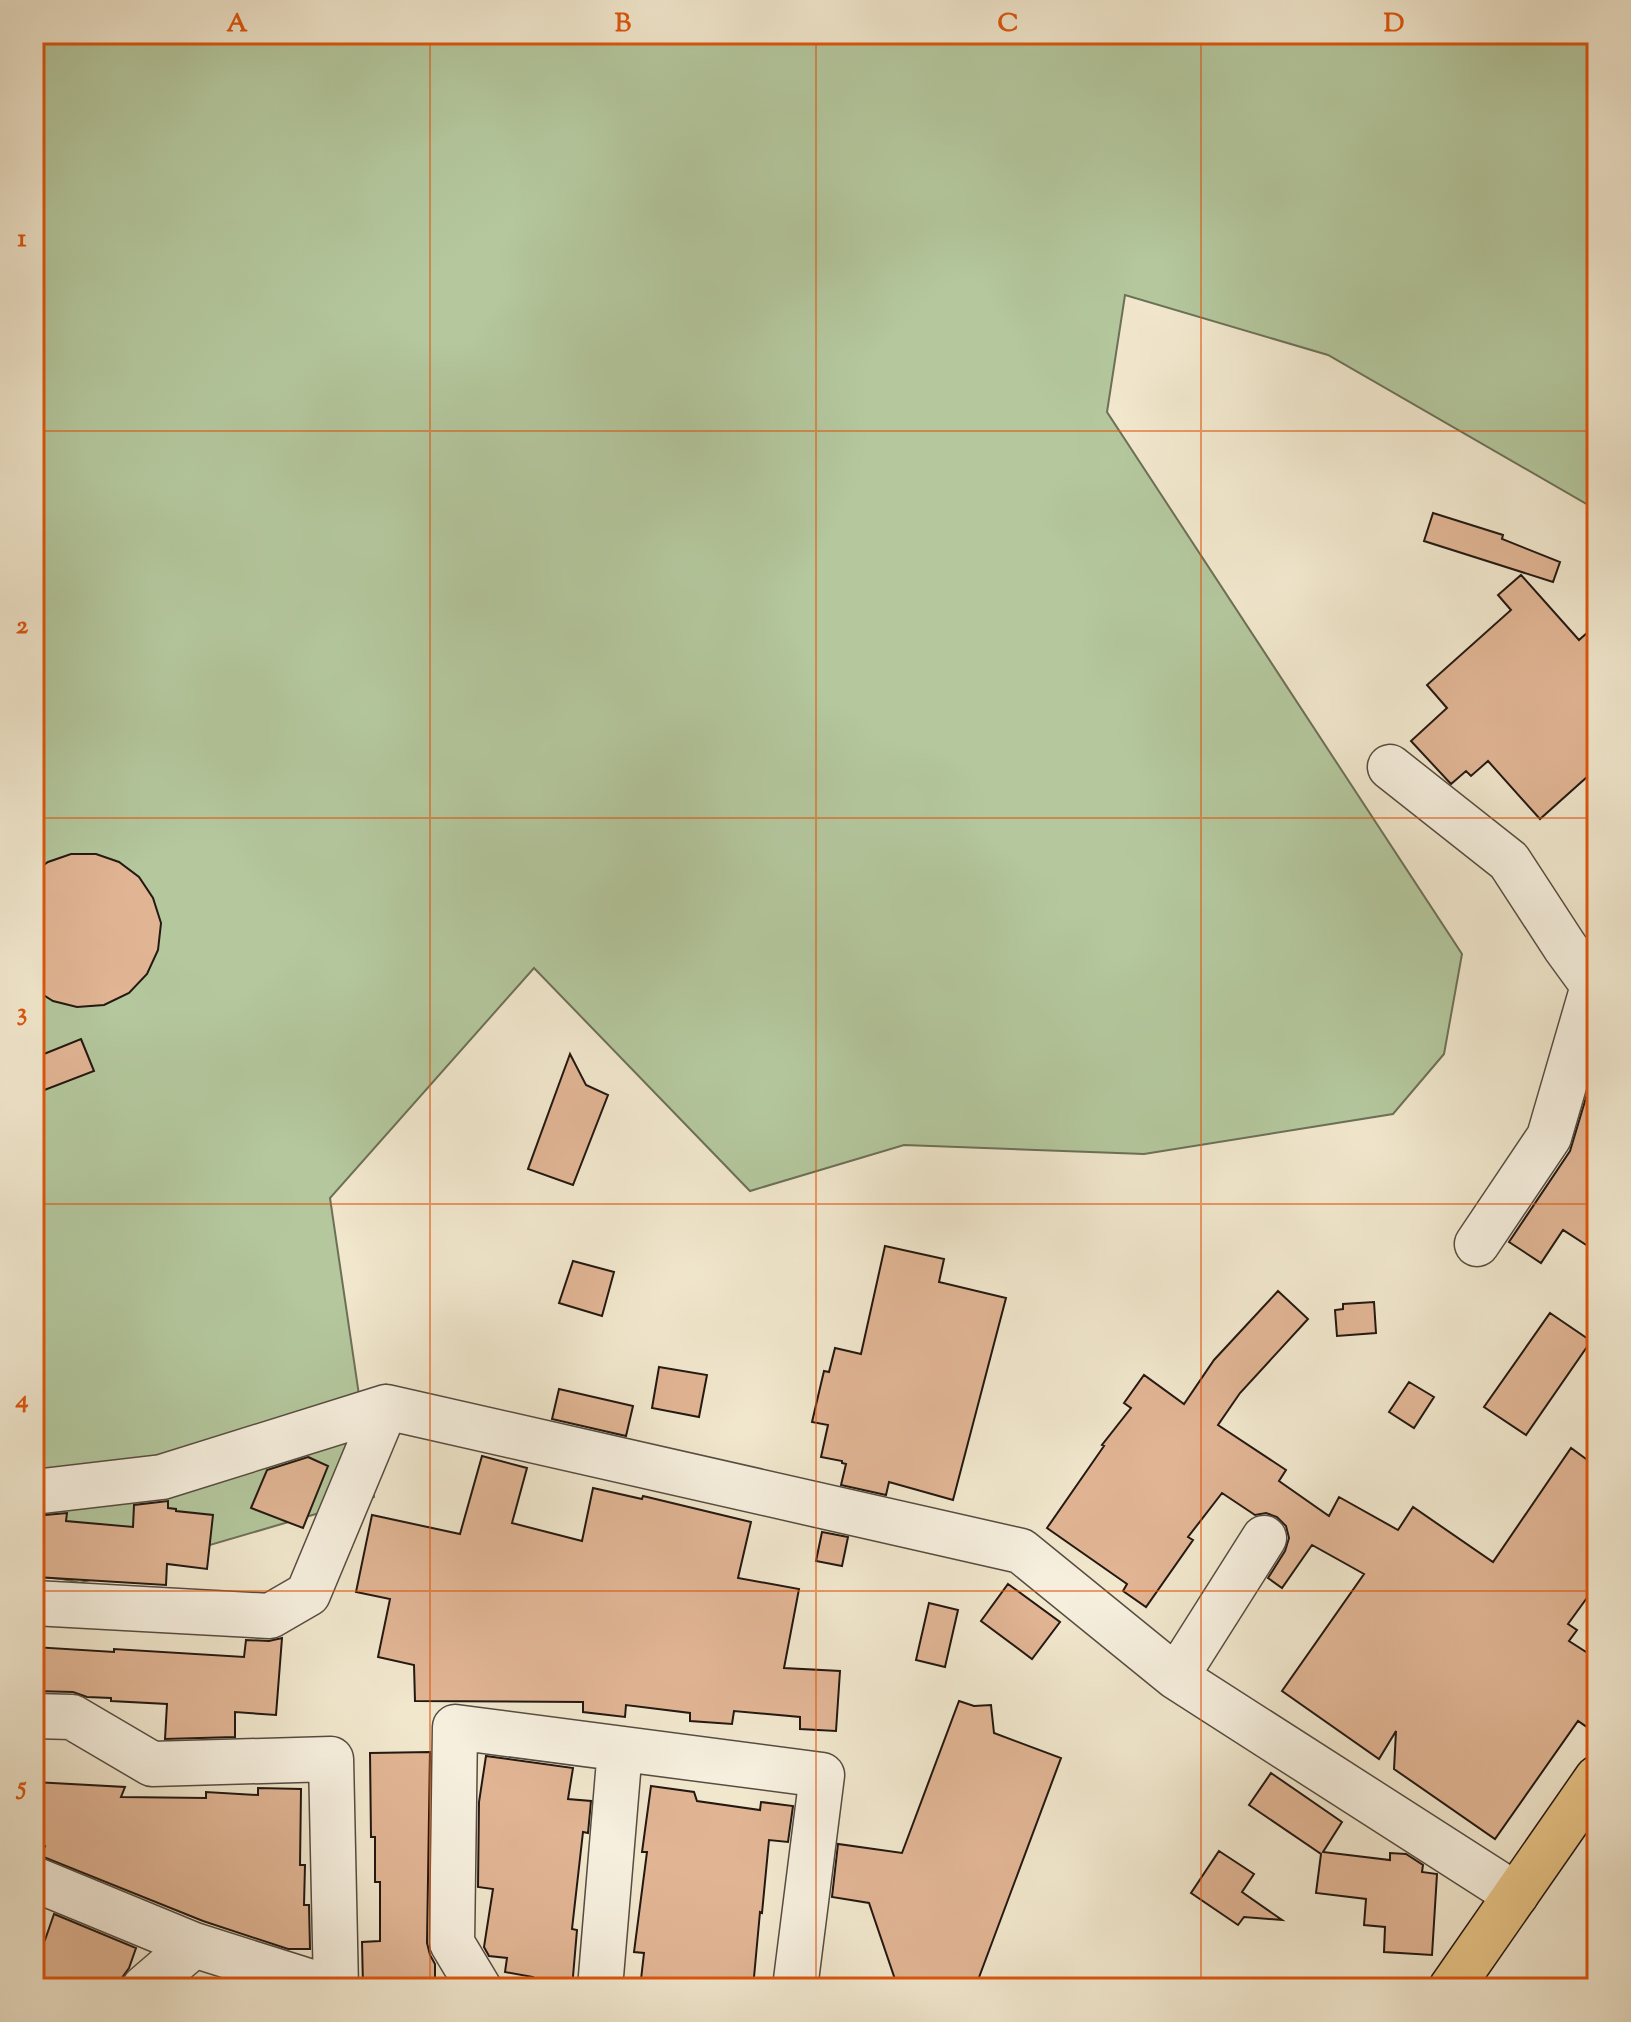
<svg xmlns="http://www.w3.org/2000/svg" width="1631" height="2022" viewBox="0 0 1631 2022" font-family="'Sorts Mill Goudy',serif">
<rect width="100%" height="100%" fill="#f1e7cd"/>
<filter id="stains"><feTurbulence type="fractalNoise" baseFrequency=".0025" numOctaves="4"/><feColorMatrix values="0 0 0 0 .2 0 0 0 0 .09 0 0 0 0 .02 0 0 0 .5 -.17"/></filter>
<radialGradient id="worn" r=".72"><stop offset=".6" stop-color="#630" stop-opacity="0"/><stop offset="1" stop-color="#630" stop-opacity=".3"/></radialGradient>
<path fill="#b4c79d" stroke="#6c7058" stroke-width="2" d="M 34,34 L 1597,34 L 1597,510 L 1328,355 L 1125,295 L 1107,412 L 1462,954 L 1444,1054 L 1393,1114 L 1144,1154 L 904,1145 L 750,1191 L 534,968 L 330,1198 L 374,1497 L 80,1583 L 62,1579 L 34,1576 Z"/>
<path fill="#e1b594" stroke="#231812" stroke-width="2" d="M 1433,513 L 1503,535 L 1502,539 L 1560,562 L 1553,582 L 1424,541 Z
M 1521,575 L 1579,640 L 1597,624 L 1597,768 L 1540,819 L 1488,761 L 1471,776 L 1466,771 L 1451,784 L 1411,741 L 1447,708 L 1427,685 L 1511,610 L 1498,595 Z
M 71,854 L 96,854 L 119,862 L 139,877 L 153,898 L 161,923 L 158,950 L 147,974 L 129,993 L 104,1005 L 77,1007 L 53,1001 L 34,989 L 34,872 L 48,862 Z
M 81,1039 L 94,1071 L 34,1094 L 34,1058 Z
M 570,1054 L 586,1085 L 608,1095 L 573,1185 L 528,1169 Z
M 1597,1079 L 1597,1252 L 1563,1230 L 1541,1263 L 1509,1242 L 1570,1151 L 1588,1091 Z
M 885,1246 L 944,1259 L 939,1282 L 1006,1298 L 953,1500 L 889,1482 L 886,1495 L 841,1485 L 846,1464 L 842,1463 L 842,1461 L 821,1457 L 828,1425 L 812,1422 L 824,1371 L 829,1372 L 835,1348 L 861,1354 Z
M 573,1261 L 614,1272 L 602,1316 L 559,1303 Z
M 1278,1291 L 1308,1319 L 1240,1393 L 1218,1425 L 1286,1470 L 1279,1481 L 1329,1516 L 1339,1497 L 1398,1530 L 1413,1507 L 1493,1562 L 1571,1448 L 1597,1467 L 1597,1584 L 1568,1624 L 1577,1630 L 1569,1641 L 1597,1659 L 1597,1734 L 1578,1721 L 1495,1839 L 1394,1769 L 1396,1731 L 1379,1759 L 1282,1691 L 1364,1574 L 1312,1545 L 1282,1588 L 1268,1578 L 1285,1551 L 1289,1538 L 1286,1526 L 1277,1517 L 1266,1513 L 1255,1515 L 1222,1493 L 1188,1537 L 1193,1540 L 1146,1607 L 1123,1591 L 1127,1584 L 1047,1528 L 1104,1446 L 1102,1445 L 1131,1408 L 1124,1403 L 1144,1375 L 1184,1404 L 1214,1360 Z
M 1374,1302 L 1376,1333 L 1337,1336 L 1335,1310 L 1343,1309 L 1343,1304 Z
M 1550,1313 L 1591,1341 L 1526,1435 L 1484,1407 Z
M 659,1367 L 707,1375 L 699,1417 L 652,1408 Z
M 1409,1382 L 1434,1397 L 1414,1428 L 1389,1412 Z
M 559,1389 L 633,1406 L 626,1436 L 552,1419 Z
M 482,1456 L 527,1468 L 512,1523 L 582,1541 L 593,1488 L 642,1499 L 643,1496 L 751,1522 L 738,1578 L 799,1589 L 784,1668 L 840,1671 L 836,1731 L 800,1729 L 800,1717 L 734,1711 L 732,1724 L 690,1721 L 690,1713 L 626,1705 L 625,1717 L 583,1712 L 583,1702 L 415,1701 L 414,1665 L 378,1657 L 390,1599 L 356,1592 L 372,1515 L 460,1534 Z
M 308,1457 L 328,1466 L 303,1528 L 251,1508 L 267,1470 Z
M 168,1501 L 168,1508 L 176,1509 L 176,1511 L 213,1515 L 207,1569 L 167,1564 L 166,1585 L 36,1577 L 40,1528 L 34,1527 L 34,1516 L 67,1513 L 66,1521 L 133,1527 L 134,1505 Z
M 822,1532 L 848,1537 L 842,1566 L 816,1561 Z
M 1008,1584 L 1060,1622 L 1032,1659 L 981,1621 Z
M 929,1603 L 958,1610 L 945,1667 L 916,1660 Z
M 282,1638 L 276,1715 L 235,1712 L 235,1737 L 165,1739 L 167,1704 L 111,1701 L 111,1698 L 87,1697 L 73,1692 L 34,1691 L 34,1647 L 114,1652 L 114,1649 L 244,1657 L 246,1640 L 269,1641 Z
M 959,1701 L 974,1706 L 991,1705 L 994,1733 L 1061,1758 L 975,1988 L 898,1988 L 869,1903 L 832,1897 L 838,1844 L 902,1853 Z
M 430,1752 L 427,1943 L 430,1955 L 435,1964 L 435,1986 L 363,1986 L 362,1942 L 380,1941 L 380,1882 L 375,1882 L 375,1837 L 371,1837 L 370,1753 Z
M 486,1756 L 573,1768 L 568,1799 L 591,1801 L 588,1833 L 583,1832 L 572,1929 L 577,1930 L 572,1988 L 532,1985 L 533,1977 L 505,1972 L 507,1958 L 489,1956 L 484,1947 L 493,1889 L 478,1887 L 479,1802 Z
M 1271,1773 L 1342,1822 L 1323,1852 L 1390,1860 L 1390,1853 L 1406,1854 L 1423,1865 L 1422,1872 L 1437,1874 L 1432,1955 L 1384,1952 L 1385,1927 L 1364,1925 L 1366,1899 L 1316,1893 L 1321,1854 L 1249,1805 Z
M 34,1782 L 125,1787 L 121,1797 L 206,1798 L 206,1792 L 258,1795 L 258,1788 L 301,1789 L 300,1865 L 305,1865 L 304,1905 L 309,1905 L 310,1949 L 288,1949 L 203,1921 L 41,1856 L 45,1846 L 34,1842 Z
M 651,1786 L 694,1792 L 697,1801 L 760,1810 L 761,1802 L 793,1806 L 788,1842 L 769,1840 L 762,1913 L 760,1912 L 753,1988 L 640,1988 L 644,1953 L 634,1952 L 647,1852 L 642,1852 Z
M 1219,1851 L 1254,1874 L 1242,1892 L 1282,1920 L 1244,1917 L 1238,1925 L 1191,1893 Z
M 54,1914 L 136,1948 L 129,1968 L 121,1979 L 120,1988 L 34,1988 L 34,1935 L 45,1940 Z"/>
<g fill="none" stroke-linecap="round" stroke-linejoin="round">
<defs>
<path id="minor" d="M 1390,767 L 1509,861 L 1565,947 L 1597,991
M 1477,1244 L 1549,1137 L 1593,986
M 34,1492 L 162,1477 L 386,1407 L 1021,1551 L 1176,1677 L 1516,1895
M 34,1603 L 270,1616 L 308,1594 L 386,1407
M 1176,1677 L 1264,1538
M 34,1716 L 72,1717 L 152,1764 L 331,1759 L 336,1988
M 34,1879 L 194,1945 L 330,1988
M 144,1988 L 194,1945
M 479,1988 L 452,1943 L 455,1727 L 822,1775 L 795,1988
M 600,1988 L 620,1749"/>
<path id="major" d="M 1451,1988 L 1597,1778"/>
</defs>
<use href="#minor" stroke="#564c41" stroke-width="47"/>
<use href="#major" stroke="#231812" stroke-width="47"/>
<use href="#minor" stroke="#f6efde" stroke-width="44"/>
<use href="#major" stroke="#e8c486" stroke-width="44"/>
</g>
<path fill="none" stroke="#de560c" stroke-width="2" stroke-opacity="0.55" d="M 430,34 L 430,1988M 816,34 L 816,1988M 1201,34 L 1201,1988M 34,431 L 1597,431M 34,818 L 1597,818M 34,1204 L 1597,1204M 34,1591 L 1597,1591"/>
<rect width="1631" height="2022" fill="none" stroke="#f1e7cd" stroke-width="88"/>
<rect x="44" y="44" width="1543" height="1934" fill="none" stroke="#de560c" stroke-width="3"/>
<g font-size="26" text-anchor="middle" font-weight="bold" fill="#de560c">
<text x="237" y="31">A</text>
<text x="623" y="31">B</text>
<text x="1008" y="31">C</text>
<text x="1394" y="31">D</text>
<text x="22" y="246">1</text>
<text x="22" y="633">2</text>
<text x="22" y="1020">3</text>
<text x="22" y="1407">4</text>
<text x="22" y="1794">5</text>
</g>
<rect width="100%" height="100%" filter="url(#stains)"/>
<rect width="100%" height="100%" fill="url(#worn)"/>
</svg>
